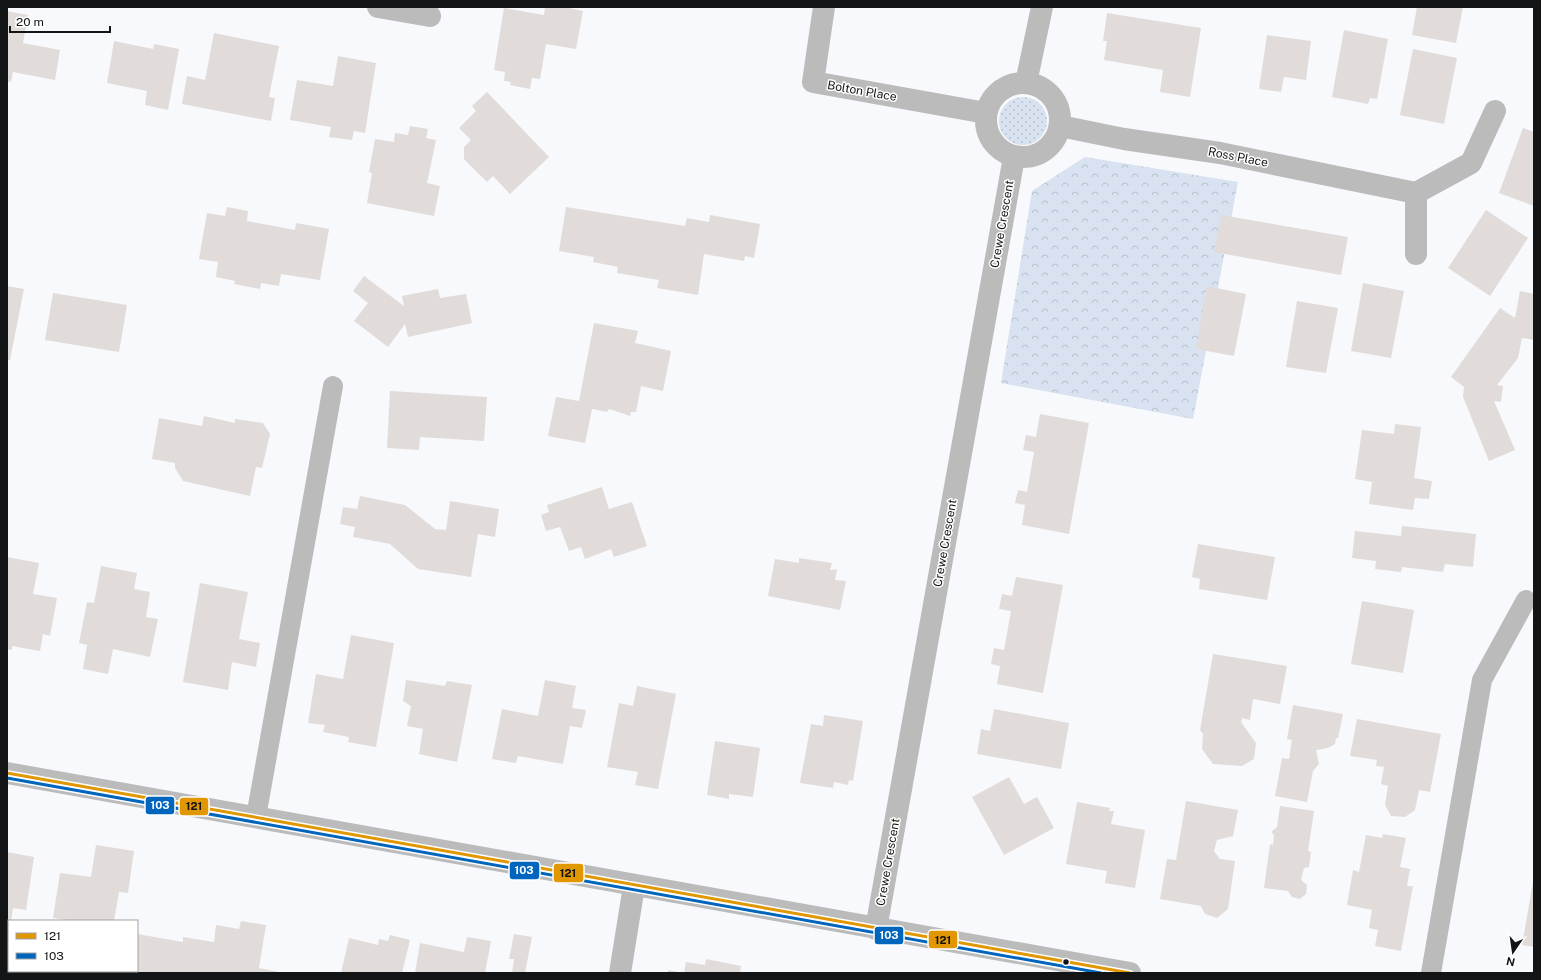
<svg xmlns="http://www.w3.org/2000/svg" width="1541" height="980" viewBox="0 0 1541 980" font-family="'Public Sans',sans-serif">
<defs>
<pattern id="park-crowns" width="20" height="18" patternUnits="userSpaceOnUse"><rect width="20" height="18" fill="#d8e2f0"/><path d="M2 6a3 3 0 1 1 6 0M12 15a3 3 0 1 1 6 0" fill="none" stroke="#b8c1cd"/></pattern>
<pattern id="garden-dots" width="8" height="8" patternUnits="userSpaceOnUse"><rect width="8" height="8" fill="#d8e2f0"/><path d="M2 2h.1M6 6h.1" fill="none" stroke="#b8c1cd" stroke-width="1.8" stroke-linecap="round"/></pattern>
</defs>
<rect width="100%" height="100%" fill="#f7f9fc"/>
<path fill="url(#park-crowns)" d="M 1085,157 L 1238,182 L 1193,419 L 1001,383 L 1032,191 Z"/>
<path fill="url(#garden-dots)" d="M999 121a24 24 0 1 1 48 0a24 24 0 1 1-48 0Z"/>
<path fill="#e1dcda" d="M 545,7 L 564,7 L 583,11 L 576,49 L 546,44 L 540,79 L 532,78 L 530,89 L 510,85 L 511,82 L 504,81 L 505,72 L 494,70 L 504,8 L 544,15 Z
M 1417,7 L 1463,7 L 1456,43 L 1412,35 Z
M 7,11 L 28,15 L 23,43 L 60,50 L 55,80 L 13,72 L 11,82 L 7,82 Z
M 1107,13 L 1201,28 L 1190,97 L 1160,92 L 1163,70 L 1104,60 L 1107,41 L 1103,41 Z
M 1344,30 L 1388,39 L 1377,99 L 1370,98 L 1368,104 L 1332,97 Z
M 214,33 L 279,46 L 269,97 L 275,98 L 271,121 L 182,104 L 187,76 L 205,80 Z
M 1267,35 L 1311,41 L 1306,80 L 1284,77 L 1281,92 L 1259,89 Z
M 114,41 L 153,49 L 154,44 L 179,49 L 168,110 L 145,105 L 147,91 L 107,83 Z
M 1413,49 L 1457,58 L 1444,124 L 1400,115 Z
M 338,56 L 376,63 L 365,133 L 354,131 L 352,140 L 329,137 L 331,127 L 290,120 L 297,80 L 333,86 Z
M 487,92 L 549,157 L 510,194 L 493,176 L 487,182 L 464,159 L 464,147 L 471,140 L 459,128 L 476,111 L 472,106 Z
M 410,126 L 428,129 L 426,138 L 436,140 L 427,183 L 440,186 L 434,216 L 367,203 L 372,173 L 369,172 L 375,139 L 394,142 L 395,133 L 408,135 Z
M 1523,128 L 1534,132 L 1534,206 L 1499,193 Z
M 227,207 L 248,211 L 247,221 L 295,230 L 296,223 L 329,229 L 320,280 L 281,274 L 279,286 L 261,283 L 260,289 L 234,284 L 235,281 L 216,277 L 218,262 L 199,259 L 207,213 L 225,216 Z
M 566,207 L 685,226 L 687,218 L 709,222 L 710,215 L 760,224 L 754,258 L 745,256 L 744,261 L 704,254 L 698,295 L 657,288 L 659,280 L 617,273 L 618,267 L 593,262 L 594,257 L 559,251 Z
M 1486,210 L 1528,238 L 1490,296 L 1448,268 Z
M 1221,215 L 1348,237 L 1341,275 L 1214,252 Z
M 364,276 L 404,306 L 402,296 L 438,289 L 440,298 L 466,294 L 472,323 L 408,337 L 405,324 L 388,347 L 354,321 L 368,303 L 353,291 Z
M 1363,283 L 1404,291 L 1391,358 L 1351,351 Z
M 7,286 L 24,289 L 10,360 L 7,360 Z
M 1207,286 L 1246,294 L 1234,356 L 1196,349 Z
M 1520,291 L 1534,294 L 1534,340 L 1522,338 L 1518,358 L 1497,385 L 1503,386 L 1501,402 L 1494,401 L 1515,450 L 1489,461 L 1463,397 L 1464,387 L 1451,377 L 1500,308 L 1515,318 Z
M 53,293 L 127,305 L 119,352 L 45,340 Z
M 1297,301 L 1338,308 L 1326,373 L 1286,367 Z
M 594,323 L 638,331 L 635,343 L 671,351 L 663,391 L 641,386 L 636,412 L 631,412 L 630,416 L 609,409 L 607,412 L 592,409 L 585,443 L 548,436 L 556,397 L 579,401 Z
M 390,391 L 487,397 L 484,441 L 420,437 L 419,450 L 387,448 Z
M 1040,414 L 1089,423 L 1069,534 L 1022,525 L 1025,505 L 1015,503 L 1018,490 L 1027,492 L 1034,452 L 1023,450 L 1026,435 L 1036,437 Z
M 204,416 L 235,423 L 235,419 L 263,423 L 270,434 L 262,468 L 256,467 L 250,496 L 183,481 L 175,468 L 175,463 L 152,459 L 159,418 L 202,426 Z
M 1395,424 L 1421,427 L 1414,478 L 1432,481 L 1429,499 L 1415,498 L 1413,510 L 1369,504 L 1372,482 L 1355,479 L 1362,430 L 1394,434 Z
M 602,487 L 609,509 L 632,502 L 647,546 L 614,557 L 611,549 L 585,559 L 581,547 L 569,551 L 560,527 L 546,531 L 541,515 L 549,512 L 547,505 Z
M 360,496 L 405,505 L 435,529 L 446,530 L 450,501 L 499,509 L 495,537 L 478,534 L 471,577 L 418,569 L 390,544 L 353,537 L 355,527 L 340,524 L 343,507 L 357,509 Z
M 1402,526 L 1476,534 L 1473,567 L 1445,564 L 1443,572 L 1402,567 L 1401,572 L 1375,569 L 1376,561 L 1352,558 L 1355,531 L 1401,536 Z
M 1198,544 L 1275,557 L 1267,600 L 1199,589 L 1200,579 L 1192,577 Z
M 7,557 L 39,563 L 33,594 L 57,598 L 50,636 L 43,634 L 40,651 L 12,646 L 12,650 L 7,649 Z
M 799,558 L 832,563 L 830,570 L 837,569 L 835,580 L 846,581 L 840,610 L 768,596 L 775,559 L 799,563 Z
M 101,566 L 137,573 L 134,589 L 150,592 L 146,617 L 158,619 L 150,657 L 113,649 L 108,674 L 83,669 L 87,645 L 79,643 L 87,602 L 94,603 Z
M 1016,577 L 1063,585 L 1043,693 L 997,684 L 1000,666 L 991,664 L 994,648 L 1004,650 L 1011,611 L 999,609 L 1002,594 L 1012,596 Z
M 200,583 L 248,592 L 239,639 L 260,643 L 256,667 L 232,662 L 228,690 L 183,682 Z
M 1362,601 L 1414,610 L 1403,673 L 1351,664 Z
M 351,635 L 394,643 L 376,747 L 348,742 L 349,737 L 323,732 L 325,725 L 308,723 L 316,674 L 343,679 Z
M 1213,654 L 1287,666 L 1280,704 L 1253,699 L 1250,720 L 1242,718 L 1241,722 L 1256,743 L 1254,759 L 1242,766 L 1213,764 L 1202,749 L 1203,734 L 1200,730 Z
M 406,680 L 445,686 L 447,681 L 472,685 L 457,762 L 419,754 L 423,729 L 407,726 L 411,706 L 403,701 Z
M 545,680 L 576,686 L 572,708 L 586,710 L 582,728 L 570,726 L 563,764 L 518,756 L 516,763 L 492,759 L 502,709 L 538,716 Z
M 637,686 L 676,694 L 658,789 L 635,785 L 638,772 L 607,767 L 619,703 L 633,706 Z
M 1293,705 L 1343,714 L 1338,738 L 1336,738 L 1335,744 L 1328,748 L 1316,750 L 1319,764 L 1313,771 L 1307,802 L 1275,796 L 1282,758 L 1289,759 L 1292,740 L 1287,739 Z
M 994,709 L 1069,723 L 1061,769 L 977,754 L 981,729 L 990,731 Z
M 824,715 L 863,721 L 853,781 L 849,780 L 848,785 L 834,782 L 833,788 L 800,783 L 811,724 L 823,726 Z
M 1357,719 L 1441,734 L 1430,792 L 1419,790 L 1415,810 L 1405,817 L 1391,816 L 1385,805 L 1388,786 L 1381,784 L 1384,767 L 1376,766 L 1377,760 L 1350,756 Z
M 715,741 L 760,748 L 753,797 L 729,794 L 729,799 L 707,795 Z
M 1009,777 L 1024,804 L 1037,797 L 1054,828 L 1004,855 L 972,797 Z
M 1186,801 L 1238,810 L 1233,836 L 1217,840 L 1214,851 L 1220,859 L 1235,861 L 1228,909 L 1217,918 L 1205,914 L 1201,906 L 1160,899 L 1167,859 L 1176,860 Z
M 1077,802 L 1110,808 L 1109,811 L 1114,811 L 1111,824 L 1145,830 L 1135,888 L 1105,883 L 1107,871 L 1066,864 Z
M 1280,806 L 1314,811 L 1308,851 L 1311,852 L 1309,867 L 1304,868 L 1301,880 L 1307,885 L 1306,894 L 1300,899 L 1292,897 L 1288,891 L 1264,888 L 1270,844 L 1273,845 L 1274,835 L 1271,832 L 1277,827 Z
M 1383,834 L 1406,838 L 1400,867 L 1410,869 L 1407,886 L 1413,886 L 1401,951 L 1375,946 L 1378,930 L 1369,928 L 1372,910 L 1347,905 L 1353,870 L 1359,872 L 1366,835 L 1382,838 Z
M 96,845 L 134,851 L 128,893 L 119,892 L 114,921 L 74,921 L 53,918 L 60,873 L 91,877 Z
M 7,852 L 34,857 L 26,910 L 13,908 L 11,921 L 9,921 L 8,941 Z
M 1533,882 L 1534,882 L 1534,947 L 1522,945 Z
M 241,921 L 266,925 L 259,968 L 284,973 L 119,973 L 120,971 L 137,971 L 137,934 L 183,942 L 183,937 L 214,942 L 216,925 L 239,929 Z
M 514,934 L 532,937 L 525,973 L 512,973 L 514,959 L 509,959 Z
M 390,935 L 410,940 L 402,973 L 341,973 L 349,938 L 378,945 L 379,939 L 388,941 Z
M 467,937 L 491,941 L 485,973 L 415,973 L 420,943 L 464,952 Z
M 706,959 L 741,966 L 740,973 L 684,973 L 686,962 L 705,965 Z
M 668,970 L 678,972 L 678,973 L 668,973 Z"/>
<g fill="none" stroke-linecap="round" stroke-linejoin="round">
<path stroke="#bbbbbc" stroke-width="20" d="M 256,817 L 333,386
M 1431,973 L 1482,680 L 1526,600"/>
<path stroke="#bbbbbc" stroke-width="22" d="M 378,7 L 430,16
M 824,7 L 813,82 L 986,113
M986 120a37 37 0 1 1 74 0a37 37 0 1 1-74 0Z
M 1026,83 L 1042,7
M 1060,126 L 1124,139 L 1220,153 L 1416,193
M 1416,254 L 1416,193 L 1471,163 L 1495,111
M 876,929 L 1014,157
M 620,973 L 634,886"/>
<path stroke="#bbbbbc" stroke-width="22" d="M 7,773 L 1130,973"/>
<defs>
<path id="bus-1" d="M 7,773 L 1130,973"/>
<path id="bus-2" d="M 7,778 L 1101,973"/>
</defs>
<use href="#bus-1" stroke="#fff" stroke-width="6"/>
<use href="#bus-2" stroke="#fff" stroke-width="6"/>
<use href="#bus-1" stroke="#e09702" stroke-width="3"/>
<use href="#bus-2" stroke="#0065bd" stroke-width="3"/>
</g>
<circle fill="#131416" stroke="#fff" stroke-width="1.5" cx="1066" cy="962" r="3.5"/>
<g text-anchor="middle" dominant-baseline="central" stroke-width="3" stroke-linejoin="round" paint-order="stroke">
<g font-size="12" fill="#131416" stroke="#fff">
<text transform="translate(862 91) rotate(10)">Bolton Place</text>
<text transform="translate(1238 157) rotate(11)">Ross Place</text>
<text transform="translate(1002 224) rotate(-80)">Crewe Crescent</text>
<text transform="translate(945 543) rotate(-80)">Crewe Crescent</text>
<text transform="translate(888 862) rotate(-80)">Crewe Crescent</text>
</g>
</g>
<g stroke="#fff" stroke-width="1.5">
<rect x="145" y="796" width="30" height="19" rx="4" fill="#0065bd"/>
<rect x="179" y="797" width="30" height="19" rx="4" fill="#e09702"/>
<rect x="509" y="861" width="31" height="19" rx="4" fill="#0065bd"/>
<rect x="553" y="863" width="31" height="20" rx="4" fill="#e09702"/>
<rect x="874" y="926" width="30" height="19" rx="4" fill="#0065bd"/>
<rect x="928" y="930" width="30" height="19" rx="4" fill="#e09702"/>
</g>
<g font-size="11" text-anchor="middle" font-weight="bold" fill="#fff">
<text x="160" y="809">103</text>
<text x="524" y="874">103</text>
<text x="889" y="939">103</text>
</g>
<g font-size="11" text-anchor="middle" font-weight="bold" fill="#111">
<text x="194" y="810">121</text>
<text x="568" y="877">121</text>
<text x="943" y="944">121</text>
</g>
<rect width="1541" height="980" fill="none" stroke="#131416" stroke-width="16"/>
<rect x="8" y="920" width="130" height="52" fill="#ffffff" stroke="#a1a1a2"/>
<rect x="16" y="933" width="20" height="6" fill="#e09702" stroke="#a1a1a2"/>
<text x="44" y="940" font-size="12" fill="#131416">121</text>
<rect x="16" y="953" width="20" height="6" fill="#0065bd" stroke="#a1a1a2"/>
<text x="44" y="960" font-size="12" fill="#131416">103</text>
<g transform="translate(1513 952) rotate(193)" stroke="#ffffff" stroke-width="3" paint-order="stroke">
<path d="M0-3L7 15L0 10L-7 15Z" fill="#131416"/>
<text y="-6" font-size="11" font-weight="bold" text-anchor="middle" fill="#131416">N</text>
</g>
<path d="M10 26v6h100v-6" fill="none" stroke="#131416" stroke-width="2"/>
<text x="16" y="26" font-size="12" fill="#131416" stroke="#ffffff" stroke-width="3" paint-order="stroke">20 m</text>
</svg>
